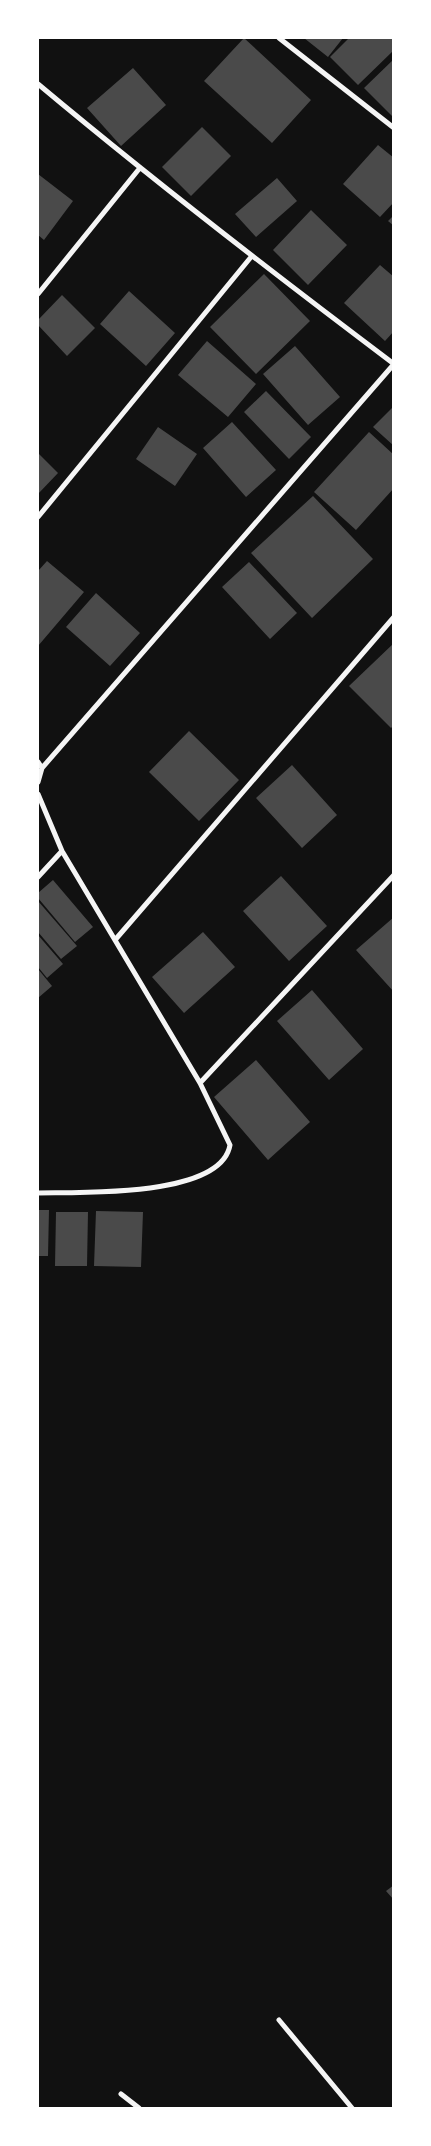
<svg xmlns="http://www.w3.org/2000/svg" width="431" height="2146" viewBox="0 0 431 2146" font-family="Bitter,serif">
<rect width="100%" height="100%" fill="#111"/>
<path fill="#4a4a4a" d="M 244,38 L 311,100 L 272,143 L 204,81 Z
M 304,38 L 343,38 L 328,57 Z
M 349,38 L 391,38 L 394,40 L 394,50 L 358,85 L 330,57 Z
M 394,59 L 394,118 L 364,88 Z
M 133,68 L 166,105 L 121,146 L 87,108 Z
M 202,127 L 231,156 L 191,196 L 162,167 Z
M 378,145 L 394,158 L 394,202 L 380,217 L 343,184 Z
M 38,174 L 73,201 L 44,240 L 38,235 Z
M 277,178 L 297,201 L 256,237 L 235,214 Z
M 311,210 L 347,245 L 308,285 L 273,250 Z
M 394,215 L 394,226 L 388,221 Z
M 380,265 L 394,277 L 394,331 L 385,341 L 344,303 Z
M 264,274 L 310,321 L 256,374 L 210,327 Z
M 129,291 L 175,333 L 146,366 L 100,324 Z
M 62,295 L 95,328 L 67,356 L 38,325 L 38,320 Z
M 207,341 L 256,384 L 228,417 L 178,375 Z
M 295,346 L 340,397 L 308,425 L 263,374 Z
M 266,391 L 311,437 L 289,459 L 244,412 Z
M 394,406 L 394,446 L 373,427 Z
M 232,422 L 276,470 L 246,497 L 203,448 Z
M 158,427 L 197,454 L 175,486 L 136,459 Z
M 369,432 L 394,455 L 394,488 L 356,530 L 314,492 Z
M 38,453 L 58,473 L 38,494 Z
M 313,496 L 373,559 L 312,618 L 251,553 Z
M 47,561 L 84,592 L 38,646 L 38,571 Z
M 249,562 L 297,613 L 270,639 L 222,587 Z
M 96,593 L 140,633 L 110,666 L 66,627 Z
M 394,643 L 394,725 L 391,728 L 349,686 Z
M 189,731 L 239,780 L 199,821 L 149,772 Z
M 292,765 L 337,815 L 302,848 L 256,798 Z
M 281,876 L 327,926 L 289,961 L 243,911 Z
M 53,880 L 93,927 L 75,942 L 38,898 L 38,893 Z
M 38,901 L 77,946 L 61,959 L 38,932 Z
M 394,917 L 394,992 L 356,950 Z
M 203,932 L 235,967 L 184,1013 L 152,977 Z
M 38,935 L 63,964 L 47,978 L 38,967 Z
M 38,969 L 52,986 L 38,998 Z
M 312,990 L 363,1049 L 329,1080 L 277,1021 Z
M 256,1060 L 310,1122 L 268,1160 L 214,1097 Z
M 38,1210 L 49,1210 L 48,1256 L 38,1256 Z
M 96,1211 L 143,1212 L 141,1267 L 94,1266 Z
M 56,1212 L 88,1212 L 87,1266 L 55,1266 Z
M 394,1885 L 394,1900 L 386,1891 Z"/>
<g fill="none" stroke-linecap="round" stroke-linejoin="round">
<path stroke="#f5f5f5" stroke-width="5" d="M 279,38 L 394,128
M 38,84 C 154,181 273,273 394,364
M 38,294 L 139,169
M 38,517 L 251,257
M 38,762 L 42,768 L 38,782
M 42,768 L 394,364
M 38,794 L 62,851 L 200,1083 L 230,1145 C 221,1198 79,1192 38,1193
M 38,877 L 62,851
M 115,940 L 394,617
M 200,1083 L 394,875
M 279,2020 L 352,2108
M 121,2094 L 139,2108"/>
</g>
<rect width="431" height="2146" fill="none" stroke="#ffffff" stroke-width="78"/>
</svg>
